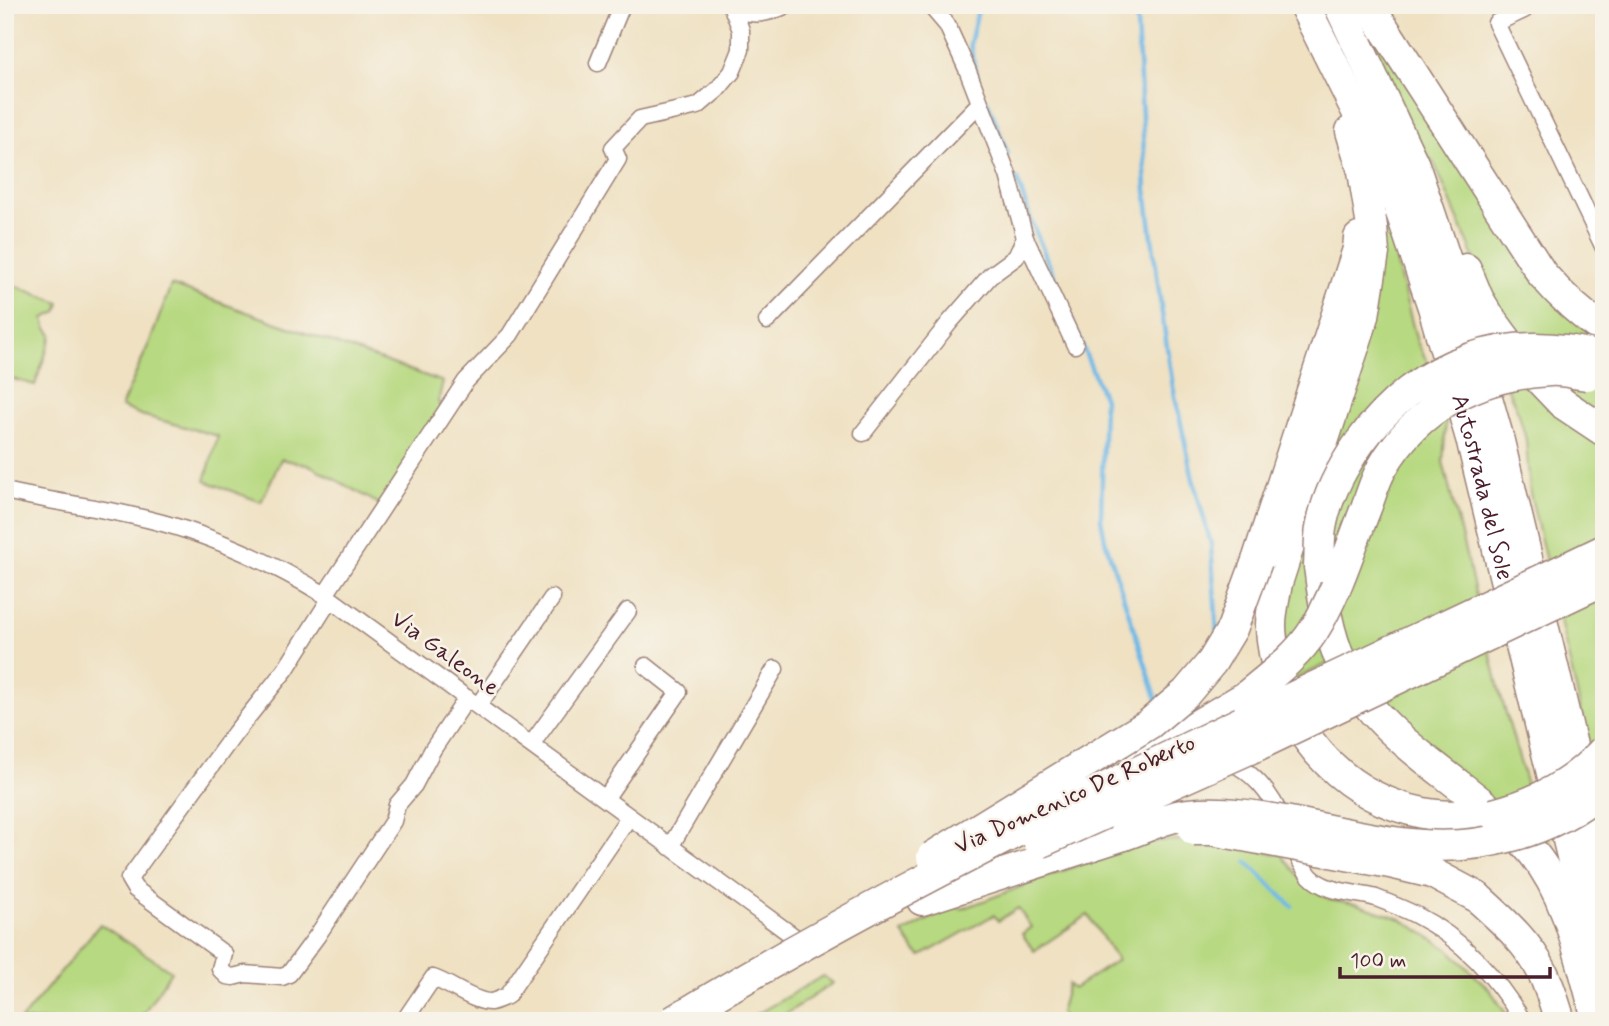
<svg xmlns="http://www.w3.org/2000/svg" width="1609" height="1026" viewBox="0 0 1609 1026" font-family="Mynerve,sans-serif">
<rect width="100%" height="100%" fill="#f7f3e8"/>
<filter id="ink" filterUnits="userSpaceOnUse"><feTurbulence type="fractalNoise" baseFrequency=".0143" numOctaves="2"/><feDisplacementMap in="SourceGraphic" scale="14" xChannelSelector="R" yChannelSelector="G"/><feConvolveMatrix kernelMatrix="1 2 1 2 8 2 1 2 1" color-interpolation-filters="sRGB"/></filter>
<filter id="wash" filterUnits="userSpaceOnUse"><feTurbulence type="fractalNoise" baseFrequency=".00686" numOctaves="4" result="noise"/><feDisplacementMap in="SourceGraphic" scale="28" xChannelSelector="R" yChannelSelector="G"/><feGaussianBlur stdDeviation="1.57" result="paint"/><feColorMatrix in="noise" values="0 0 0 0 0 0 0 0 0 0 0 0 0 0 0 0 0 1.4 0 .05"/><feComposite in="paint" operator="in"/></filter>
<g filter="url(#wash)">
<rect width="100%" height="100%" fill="#efe1c2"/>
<path fill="#b7d981" stroke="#807c56" stroke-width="2" d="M 1352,5 L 1604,339 L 1604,420 L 1560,389 L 1490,295 L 1435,165 L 1414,136 Z
M 1382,207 L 1417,342 L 1441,388 L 1446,422 L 1443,462 L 1499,689 L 1528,789 L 1556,859 L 1384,705 L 1348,654 L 1289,682 L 1281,615 Z
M 5,282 L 60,303 L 57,312 L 44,318 L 46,327 L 52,335 L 35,385 L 5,377 Z
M 171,285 L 443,382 L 438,402 L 443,409 L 381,505 L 311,466 L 281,459 L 261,502 L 205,481 L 218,436 L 141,415 L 121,407 L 151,339 Z
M 1498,367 L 1604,441 L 1604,809 L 1530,493 L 1526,440 L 1519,414 Z
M 1210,839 L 1282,855 L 1306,885 L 1329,899 L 1356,904 L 1401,919 L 1448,949 L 1490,990 L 1511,1021 L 1069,1021 L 1060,1013 L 1068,984 L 1073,989 L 1117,960 L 1088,915 L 1034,951 L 1022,934 L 1031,927 L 1018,908 L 998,921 L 994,915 L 921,956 L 915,951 L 903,933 L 953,906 L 962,909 L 1118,850 L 1158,841 Z
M 100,924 L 171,971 L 142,1016 L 148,1021 L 20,1021 Z
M 823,976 L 833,983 L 775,1021 L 745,1021 Z"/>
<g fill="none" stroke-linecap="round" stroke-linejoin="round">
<path stroke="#6db8e6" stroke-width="4.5" d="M 1136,5 L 1146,190 L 1161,307 L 1173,387 L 1193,479 L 1211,544 L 1217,631
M 977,76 L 970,44 L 979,5
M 987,100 L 1008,154
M 1017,179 L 1030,218 L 1104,399 L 1101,519 L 1105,540 L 1157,700
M 1247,862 L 1292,906"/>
</g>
</g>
<g filter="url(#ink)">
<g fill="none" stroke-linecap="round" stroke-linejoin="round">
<defs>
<path id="street" d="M 1524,5 L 1524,10 L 1496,23 L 1604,248
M 733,8 C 753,17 767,14 787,5
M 598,63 L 622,5
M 1025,238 L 1075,345
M 767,321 L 980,103
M 863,433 L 949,323 L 990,276 L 1016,257 L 1025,238 L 1008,175 L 967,69 L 947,25 L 930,5
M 5,491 C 66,505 130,511 189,531 C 237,547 282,569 325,595 L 807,946
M 325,595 L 466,381 L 510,335 L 618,159 L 613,148 L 640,119 L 698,106 L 717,90 L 732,72 L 741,50 L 741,30 L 731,5
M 330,599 L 286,669 L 235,733 L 129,879 L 135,889 L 224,954 L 220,969 L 227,976 L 233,977 L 245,974 L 282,977 L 289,974 L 317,936 L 393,821 L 397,805 L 414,785 L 433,749 L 467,698
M 478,706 L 552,598
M 531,745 L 628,611
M 1224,759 C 1252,770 1272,794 1283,822
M 605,799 L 679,692 L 646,666
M 1292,843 C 1296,853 1303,867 1310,876 C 1326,893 1355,892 1376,898 C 1389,903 1404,909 1416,915 C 1463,939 1496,977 1523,1021
M 670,847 L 775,669
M 404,1021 L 433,978 C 449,983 475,1003 491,1002 C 496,1001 502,998 507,996 L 629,817"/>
<g id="highway">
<path id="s1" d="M 1304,5 L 1388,174 L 1433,307 L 1472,442 L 1604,989"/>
<path d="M 1339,5 L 1414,165 L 1459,299 L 1497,433 L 1604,879"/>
<path d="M 1369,5 L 1542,274 C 1561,296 1580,314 1604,330"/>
<path d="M 1351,131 L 1363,171 L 1372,227 L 1374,253 L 1364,316 L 1277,583 C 1275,597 1271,611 1271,625 C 1271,639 1274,654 1277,668 C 1293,742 1348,798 1423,813 C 1446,818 1470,815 1493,814"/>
<path d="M 1466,269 L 1478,298 L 1488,315 L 1522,361 L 1562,403 L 1604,431"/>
<path d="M 1257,561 L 1358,249 L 1359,238"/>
<path d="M 1319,566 C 1323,599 1328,633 1342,664 C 1381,748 1477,783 1533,853 C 1571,900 1581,964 1598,1021"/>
<path d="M 1143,757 L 1245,697"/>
<path d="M 1477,897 C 1502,920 1528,942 1543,973 C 1550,988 1555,1005 1560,1021"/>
<path d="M 922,900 L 1124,835"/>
</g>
</defs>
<use href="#street" stroke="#9c8076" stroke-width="19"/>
<use href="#highway" stroke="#9c8076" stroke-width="33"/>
<use href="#street" stroke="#fff" stroke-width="16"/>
<use href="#highway" stroke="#fff" stroke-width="30"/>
<defs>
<path id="highway-bridge" d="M 1319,566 C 1320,553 1319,540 1321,528 C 1326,498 1343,466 1360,442 C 1420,360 1506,331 1604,358
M 1245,697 C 1269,677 1297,657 1314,630 C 1337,593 1350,548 1366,508 C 1371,495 1375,480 1382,468 C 1417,406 1481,374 1550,371 C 1562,370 1575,374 1587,375
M 1493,814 C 1537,803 1573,784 1604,750
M 1194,830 L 1211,830 L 1390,863 L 1432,873 L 1477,897
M 1124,835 C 1145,828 1167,816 1189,814 C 1227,810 1263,817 1300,824 C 1336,831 1373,840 1410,844 C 1478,852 1552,833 1604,788
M 1039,843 L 1256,746 L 1604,580
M 932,857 L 1149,724 L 1186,693 L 1212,662 L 1232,629 L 1257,561
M 673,1021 C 970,841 1291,700 1604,550"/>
</defs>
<use href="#highway-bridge" stroke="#9c8076" stroke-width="33" stroke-linecap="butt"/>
<use href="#highway-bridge" stroke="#fff" stroke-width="30"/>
</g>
</g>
<g text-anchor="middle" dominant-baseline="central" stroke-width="5" stroke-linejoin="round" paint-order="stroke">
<g font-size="24" fill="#4a1f2b" stroke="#f7f3e8">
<text stroke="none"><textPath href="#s1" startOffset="516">Autostrada del Sole</textPath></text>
<text transform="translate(445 654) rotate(36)">Via Galeone</text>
<text transform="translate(1075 795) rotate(-24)">Via Domenico De Roberto</text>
</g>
</g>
<rect width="1609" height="1026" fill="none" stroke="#f7f3e8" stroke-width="28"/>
<path d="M1340 967v10h210v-10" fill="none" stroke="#4a1f2b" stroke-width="3.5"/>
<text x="1350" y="967" font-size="21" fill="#4a1f2b" stroke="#f7f3e8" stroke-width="5" paint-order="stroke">100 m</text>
</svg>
